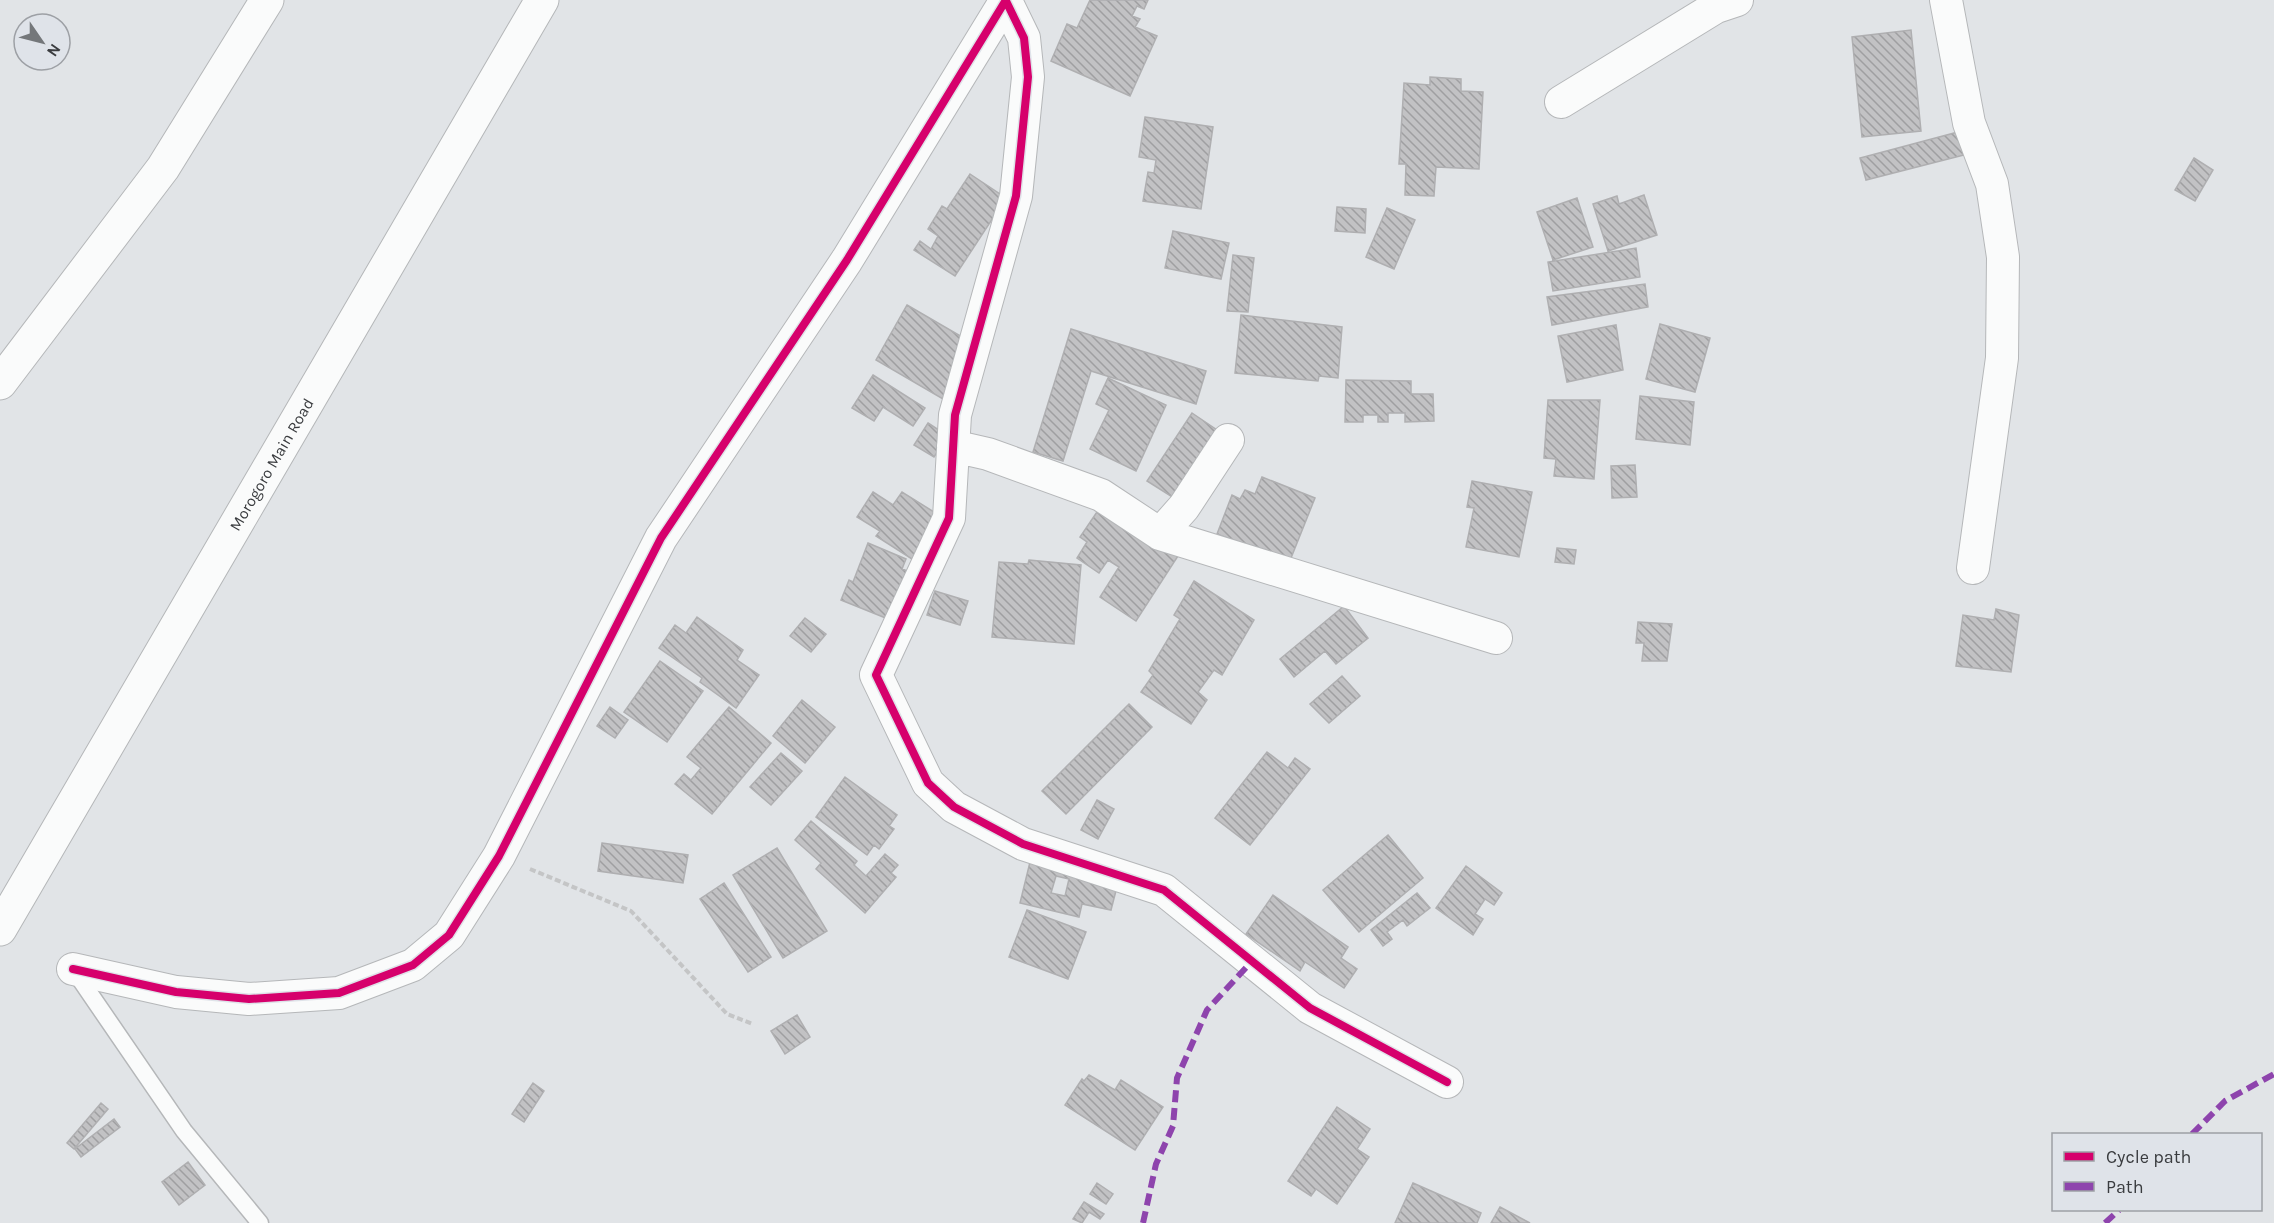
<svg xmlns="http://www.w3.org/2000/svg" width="2274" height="1223" viewBox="0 0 2274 1223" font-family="Karla,sans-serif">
<defs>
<pattern id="building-back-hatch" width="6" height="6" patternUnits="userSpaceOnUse" patternTransform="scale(1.5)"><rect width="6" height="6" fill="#c2c2c4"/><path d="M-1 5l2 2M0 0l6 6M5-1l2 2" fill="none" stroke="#9f9fa1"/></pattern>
</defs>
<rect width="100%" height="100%" fill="#e1e4e7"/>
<path fill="url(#building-back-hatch)" stroke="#afafb1" stroke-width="1.5" fill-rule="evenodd" d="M 1090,0 L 1148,0 L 1144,9 L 1137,6 L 1132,16 L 1140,19 L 1135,27 L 1157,36 L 1130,96 L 1051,61 L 1067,24 L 1077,28 Z
M 1911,30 L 1921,131 L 1862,137 L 1852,37 Z
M 1430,77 L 1461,79 L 1461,91 L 1483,92 L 1479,169 L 1436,167 L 1434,196 L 1405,195 L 1406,164 L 1399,164 L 1404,83 L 1430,85 Z
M 1145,117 L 1213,127 L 1201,209 L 1143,201 L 1148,172 L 1154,173 L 1156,160 L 1139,157 Z
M 1958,132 L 1964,155 L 1866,180 L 1860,158 Z
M 2194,158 L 2213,170 L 2195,201 L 2175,190 Z
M 970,174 L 1006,198 L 955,276 L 914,250 L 920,241 L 931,249 L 938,236 L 928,229 L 942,206 L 947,209 Z
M 1644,195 L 1657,235 L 1608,251 L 1593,204 L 1617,196 L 1619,204 Z
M 1577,198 L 1593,247 L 1553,260 L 1537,212 Z
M 1337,207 L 1366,209 L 1365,233 L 1335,231 Z
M 1387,208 L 1415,220 L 1394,269 L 1366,257 Z
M 1173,231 L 1229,243 L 1221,279 L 1165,268 Z
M 1636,248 L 1640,277 L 1553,291 L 1548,262 Z
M 1233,255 L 1254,258 L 1248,312 L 1227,311 Z
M 1645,284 L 1648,307 L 1552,325 L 1547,297 Z
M 907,305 L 964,338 L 954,357 L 964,363 L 943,399 L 876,360 Z
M 1241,315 L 1342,327 L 1338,378 L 1319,376 L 1318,381 L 1235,373 Z
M 1660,324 L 1710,338 L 1695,392 L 1646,379 Z
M 1616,325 L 1623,370 L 1567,382 L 1558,336 Z
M 1071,329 L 1206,371 L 1196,404 L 1091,371 L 1063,461 L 1033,452 Z
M 873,375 L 925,408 L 913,426 L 883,407 L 874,421 L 852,408 Z
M 1108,378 L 1166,405 L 1136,471 L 1090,449 L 1109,410 L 1096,404 Z
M 1346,380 L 1411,381 L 1411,394 L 1433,394 L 1434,421 L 1405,422 L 1405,413 L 1388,413 L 1388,422 L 1378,422 L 1378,415 L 1363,415 L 1363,422 L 1345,422 Z
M 1640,396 L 1694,402 L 1690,445 L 1636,439 Z
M 1548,400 L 1600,400 L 1594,479 L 1554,476 L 1556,459 L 1544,458 Z
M 1192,413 L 1220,432 L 1177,500 L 1147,481 Z
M 928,423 L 948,436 L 934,457 L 914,445 Z
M 1635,465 L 1637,497 L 1612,498 L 1611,466 Z
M 1262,477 L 1315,498 L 1289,563 L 1217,534 L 1232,495 L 1240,499 L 1245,490 L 1255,494 Z
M 1472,481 L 1532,492 L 1519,557 L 1466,547 L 1474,508 L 1467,507 Z
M 873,492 L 893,505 L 902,492 L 942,517 L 915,561 L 876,536 L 880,531 L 857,517 Z
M 1101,506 L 1178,556 L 1136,621 L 1100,597 L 1119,567 L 1108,560 L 1099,573 L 1077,558 L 1087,542 L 1080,537 Z
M 868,543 L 906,559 L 902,569 L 913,573 L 893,621 L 841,600 L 849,580 L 853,582 Z
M 1557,548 L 1576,550 L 1574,564 L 1555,562 Z
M 1029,560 L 1081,565 L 1074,644 L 992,637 L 999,562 L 1028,564 Z
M 1194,581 L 1254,620 L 1222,675 L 1214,670 L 1198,692 L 1207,700 L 1191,724 L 1141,692 L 1153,675 L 1149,671 L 1180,619 L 1174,615 Z
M 935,591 L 968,601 L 960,625 L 927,615 Z
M 1344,606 L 1368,638 L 1336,664 L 1325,651 L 1294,677 L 1280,659 Z
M 1996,609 L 2019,615 L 2011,672 L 1956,666 L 1963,615 L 1994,620 Z
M 697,617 L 743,650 L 737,660 L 759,675 L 736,708 L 700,682 L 702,678 L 659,648 L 675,625 L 686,633 Z
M 805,618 L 826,634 L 811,652 L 790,636 Z
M 1638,622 L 1672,624 L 1667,661 L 1642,661 L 1644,643 L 1636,643 Z
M 660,661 L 703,691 L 667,742 L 624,712 Z
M 1342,676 L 1360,696 L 1329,723 L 1310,704 Z
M 802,700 L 835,727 L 805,763 L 773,736 Z
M 1129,704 L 1152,727 L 1066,814 L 1042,791 Z
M 610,707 L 628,720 L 615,738 L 597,726 Z
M 729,707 L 771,743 L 712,814 L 675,784 L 684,774 L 691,780 L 701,768 L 687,757 Z
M 1267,752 L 1288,768 L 1295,758 L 1310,769 L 1250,845 L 1215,818 Z
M 781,753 L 802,771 L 771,805 L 750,787 Z
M 845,777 L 897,815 L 889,826 L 894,829 L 879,849 L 874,845 L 867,855 L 816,817 Z
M 1097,800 L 1114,809 L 1098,839 L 1081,830 Z
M 811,821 L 857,861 L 854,865 L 866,876 L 885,854 L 898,865 L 891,873 L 896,877 L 865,913 L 816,869 L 821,863 L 795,840 Z
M 1388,835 L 1423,878 L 1359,932 L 1323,890 Z
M 602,843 L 688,855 L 683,883 L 598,871 Z
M 777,848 L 827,931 L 783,958 L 733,875 Z
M 1031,858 L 1119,879 L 1111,910 L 1082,904 L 1079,917 L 1020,903 ZM 1056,876 L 1069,879 L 1065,896 L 1051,893 Z
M 1466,866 L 1502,893 L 1494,905 L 1485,899 L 1475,914 L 1483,919 L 1473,935 L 1436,908 Z
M 724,883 L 771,957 L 748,972 L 700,899 Z
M 1417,893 L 1430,908 L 1407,926 L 1403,920 L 1387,932 L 1392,939 L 1383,946 L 1371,930 Z
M 1273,895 L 1348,947 L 1341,958 L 1357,969 L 1344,988 L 1305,962 L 1300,971 L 1246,934 Z
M 1027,910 L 1086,932 L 1068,979 L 1009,957 Z
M 797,1015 L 810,1037 L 785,1054 L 771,1031 Z
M 1089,1075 L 1115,1090 L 1121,1080 L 1163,1107 L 1135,1150 L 1065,1105 L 1082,1079 L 1084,1081 Z
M 533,1083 L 544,1091 L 524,1122 L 512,1114 Z
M 101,1103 L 108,1109 L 74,1149 L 67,1143 Z
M 1337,1107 L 1370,1129 L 1357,1149 L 1369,1157 L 1337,1204 L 1316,1189 L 1311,1196 L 1288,1181 Z
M 114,1119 L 120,1127 L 81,1157 L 75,1149 Z
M 188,1162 L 205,1185 L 179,1205 L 162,1182 Z
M 1097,1183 L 1113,1194 L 1106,1204 L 1090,1194 Z
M 1413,1183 L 1481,1213 L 1477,1223 L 1395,1223 Z
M 1084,1202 L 1104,1214 L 1100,1219 L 1089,1212 L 1082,1223 L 1073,1219 Z
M 1500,1207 L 1530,1223 L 1491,1223 Z"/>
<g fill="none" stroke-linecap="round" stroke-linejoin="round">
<defs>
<path id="lane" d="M 73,969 L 184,1131 L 260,1223"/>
<path id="street" d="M 1946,0 L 1969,123 L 1992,184 L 2003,257 L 2002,358 L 1973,568
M 1006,1 L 1024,38 L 1028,77 L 1016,196 L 955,415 L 949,518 L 876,675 L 928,783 L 954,807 L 1023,844 L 1164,890 L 1310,1008 L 1447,1082
M 1561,102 L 1716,7 L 1737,0
M 953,446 L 988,454 L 1101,495 L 1160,534 L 1496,638
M 1160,534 L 1184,507 L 1228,440
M 73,969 L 176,992 L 249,999 L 339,993 L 413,965 L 449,935 L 499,856 L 661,538 L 847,260 L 1006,0"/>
<g id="highway">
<path d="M 0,383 L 163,168 L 267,0"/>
<path id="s1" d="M 0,929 L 542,0"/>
</g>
</defs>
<use href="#lane" stroke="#b5b7b9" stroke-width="19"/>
<use href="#street" stroke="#b5b7b9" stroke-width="34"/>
<use href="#highway" stroke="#b5b7b9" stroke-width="35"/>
<path stroke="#c4c5c6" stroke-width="4" stroke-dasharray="6 3" stroke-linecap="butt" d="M 530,869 L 631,911 L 727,1014 L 753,1024"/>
<use href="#lane" stroke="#fafbfb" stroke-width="16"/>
<use href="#street" stroke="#fafbfb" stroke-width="32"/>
<use href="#highway" stroke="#fafbfb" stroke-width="33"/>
<path stroke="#8e44ad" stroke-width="6" stroke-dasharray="12 6" stroke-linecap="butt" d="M 2192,1134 L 2225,1101 L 2274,1074
M 1143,1223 L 1156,1164 L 1173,1126 L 1177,1078 L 1207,1010 L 1253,960
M 2105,1223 L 2119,1210"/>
<defs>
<path id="cycleway" d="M 1006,1 L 1024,38 L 1028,77 L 1016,196 L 955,415 L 949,518 L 876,675 L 928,783 L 954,807 L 1023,844 L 1164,890 L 1310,1008 L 1447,1082
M 73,969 L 176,992 L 249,999 L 339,993 L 413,965 L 449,935 L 499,856 L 661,538 L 847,260 L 1006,0"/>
</defs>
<use href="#cycleway" stroke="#dfe3e9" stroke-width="11"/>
<use href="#cycleway" stroke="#d6006c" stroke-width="8"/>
</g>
<g text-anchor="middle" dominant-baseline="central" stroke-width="4.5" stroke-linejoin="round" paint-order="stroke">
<g font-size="16" fill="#3a3c3f" stroke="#dfe3e9">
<text stroke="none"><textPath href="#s1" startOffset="538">Morogoro Main Road</textPath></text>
</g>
</g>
<rect x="2052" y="1133" width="210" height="78" fill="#dfe3e9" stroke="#9da0a5" stroke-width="1.5"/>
<rect x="2064" y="1152" width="30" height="9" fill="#d6006c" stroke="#9da0a5" stroke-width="1.5"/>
<text x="2106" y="1163" font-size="18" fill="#3a3c3f">Cycle path</text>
<rect x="2064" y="1182" width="30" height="9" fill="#8e44ad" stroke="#9da0a5" stroke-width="1.5"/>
<text x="2106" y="1193" font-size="18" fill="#3a3c3f">Path</text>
<g transform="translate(42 42) rotate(125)"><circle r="28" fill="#dfe3e9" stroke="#9da0a5" stroke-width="1.5"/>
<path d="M0-4.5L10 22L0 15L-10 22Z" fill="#74777a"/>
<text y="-9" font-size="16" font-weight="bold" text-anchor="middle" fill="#3a3c3f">N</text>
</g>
</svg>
